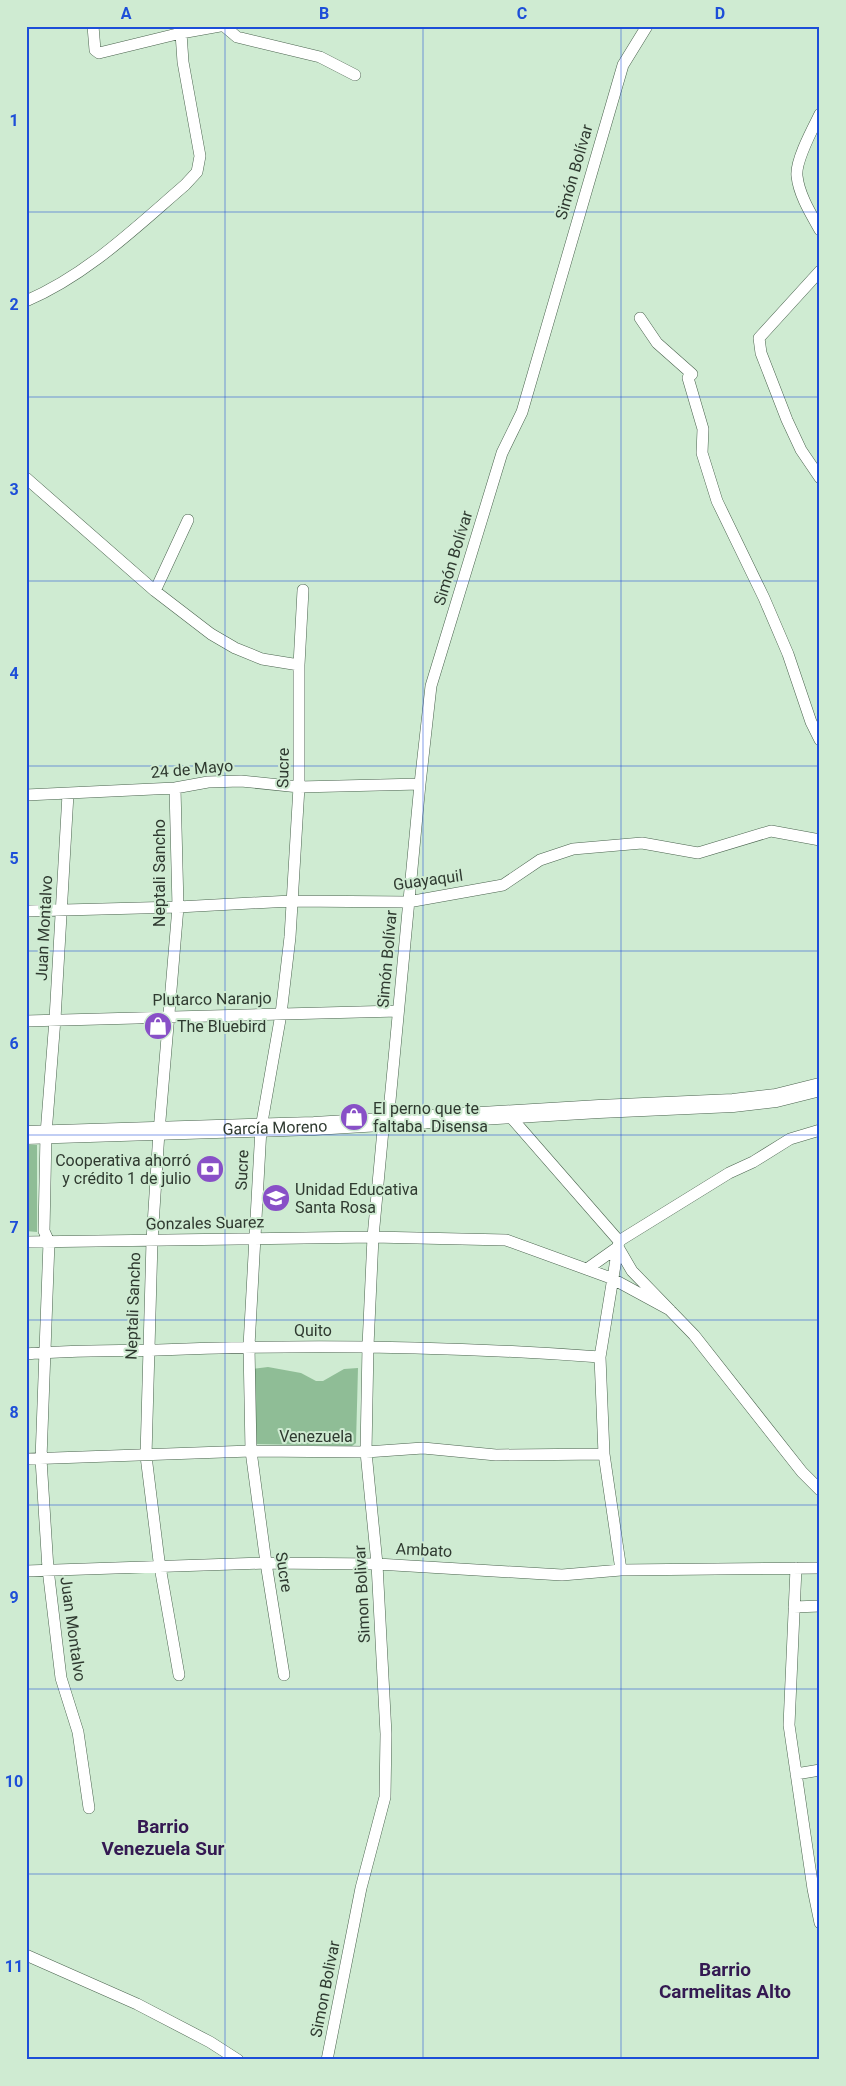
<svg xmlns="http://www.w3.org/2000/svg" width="846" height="2086" viewBox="0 0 846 2086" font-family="Roboto,sans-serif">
<rect width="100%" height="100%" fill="#cfebd2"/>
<path fill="#8fbd96" d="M 26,1145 L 37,1145 L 37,1232 L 26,1231 Z
M 268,1367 L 301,1373 L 316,1381 L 323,1381 L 344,1369 L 358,1368 L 356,1443 L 352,1446 L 254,1444 L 253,1369 Z"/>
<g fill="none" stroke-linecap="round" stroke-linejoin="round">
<defs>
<path id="minor" d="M 93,26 L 95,50 L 99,53 L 181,33
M 224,26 L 237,37 L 320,57 L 355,75
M 820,114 C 813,128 795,161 797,176 C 799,195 811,214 820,230
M 820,271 L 759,338 L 761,353 L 787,420 L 801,450 L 820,478
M 26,301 C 87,275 135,228 185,185 L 197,172 L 200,156 L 183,62 L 181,33 L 220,26
M 640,318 L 657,343 L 692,374 L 688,378 L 703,429 L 702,453 L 717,501 L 764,598 L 788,654 L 811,722 L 820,740
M 26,478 L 155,591 L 211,634 L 235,648 L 262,659 L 299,665
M 155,591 L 188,520
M 175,788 L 178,907 L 159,1132 L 152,1241 L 146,1456 L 159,1561 L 179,1675
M 68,794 L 55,1019 L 46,1134 L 44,1231 L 49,1242 L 41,1459 L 48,1569 L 61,1678 L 78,1732 L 89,1808
M 26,795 L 175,788 L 208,782 L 241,781 L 299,787 L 420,784
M 26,911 L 178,907 L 291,901 L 408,902 L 503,885 L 540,860 L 573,849 L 642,843 L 698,853 L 771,831 L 820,840
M 26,1021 L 398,1011
M 509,1115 L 619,1241 L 618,1247 L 632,1271 L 694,1335 L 802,1472 L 820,1490
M 619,1241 L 729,1173 L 753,1162 L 790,1139 L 820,1130
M 26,1242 L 373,1237 L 506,1240 L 611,1278 L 670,1310
M 618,1247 L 600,1357 L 604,1454 L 621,1570
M 587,1269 L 618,1247
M 26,1354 C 70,1350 114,1351 158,1350 C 306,1344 452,1346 600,1357
M 26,1459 L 251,1451 L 366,1452 L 423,1448 L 496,1455 L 604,1454
M 796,1568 L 789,1725 L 813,1889 L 820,1923
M 26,1571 L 266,1563 L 377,1564 L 562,1575 L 621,1570 L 820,1568
M 794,1607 L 820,1606
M 284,1675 L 266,1563 L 251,1451 L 249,1346 L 261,1128 L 281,1014 L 290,937 L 299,787 L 299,665 L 303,590
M 796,1774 L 820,1770
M 26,1955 L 137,2004 L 210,2042 L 238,2060
M 327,2060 L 361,1888 L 385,1797 L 386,1734 L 377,1564 L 366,1452 L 368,1346 L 373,1237 L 383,1130 L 388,1122 L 420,784 L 431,686 L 502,453 L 522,412 L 623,65 L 647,26"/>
<g id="highway">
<path id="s1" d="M 26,1135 L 314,1126 L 599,1109 L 733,1103 L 776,1098 L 820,1087"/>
</g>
</defs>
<use href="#minor" stroke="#4a634e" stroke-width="12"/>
<use href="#highway" stroke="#4a634e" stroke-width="19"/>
<use href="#minor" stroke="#fff" stroke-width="11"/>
<use href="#highway" stroke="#fff" stroke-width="18"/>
</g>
<path fill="none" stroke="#1d4ed8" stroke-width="1" stroke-opacity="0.55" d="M 225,26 L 225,2060M 423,26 L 423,2060M 621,26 L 621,2060M 26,212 L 820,212M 26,397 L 820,397M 26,581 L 820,581M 26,766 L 820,766M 26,951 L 820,951M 26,1135 L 820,1135M 26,1320 L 820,1320M 26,1505 L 820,1505M 26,1689 L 820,1689M 26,1874 L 820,1874"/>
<defs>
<symbol id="shop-disc" viewBox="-11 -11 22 22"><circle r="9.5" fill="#8850c7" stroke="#cfebd2"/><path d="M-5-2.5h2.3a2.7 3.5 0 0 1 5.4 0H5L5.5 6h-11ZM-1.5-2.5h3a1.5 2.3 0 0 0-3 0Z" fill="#fff"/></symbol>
<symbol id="bank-disc" viewBox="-11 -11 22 22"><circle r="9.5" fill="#8850c7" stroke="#cfebd2"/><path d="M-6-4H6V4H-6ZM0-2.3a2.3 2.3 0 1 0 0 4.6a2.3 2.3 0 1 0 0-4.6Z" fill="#fff"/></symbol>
<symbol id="school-disc" viewBox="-11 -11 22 22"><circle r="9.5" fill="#8850c7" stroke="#cfebd2"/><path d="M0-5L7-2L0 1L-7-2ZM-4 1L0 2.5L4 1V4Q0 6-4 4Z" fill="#fff"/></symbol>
</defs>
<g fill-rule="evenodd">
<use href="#shop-disc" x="142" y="1010" width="32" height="32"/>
<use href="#shop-disc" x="338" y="1101" width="32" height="32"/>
<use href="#bank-disc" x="194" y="1153" width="32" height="32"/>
<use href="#school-disc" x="260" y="1182" width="32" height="32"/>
</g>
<g text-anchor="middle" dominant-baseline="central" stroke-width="4" stroke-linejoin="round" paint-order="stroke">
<g font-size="16" fill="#2f3a30" stroke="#cfebd2">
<text transform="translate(574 172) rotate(-74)">Simón Bolívar</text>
<text transform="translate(453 558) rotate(-73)">Simón Bolívar</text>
<text transform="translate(283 768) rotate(-89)">Sucre</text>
<text transform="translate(192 769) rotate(-5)">24 de Mayo</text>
<text transform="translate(159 873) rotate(-90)">Neptali Sancho</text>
<text transform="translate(428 880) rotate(-8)">Guayaquil</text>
<text transform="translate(44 928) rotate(-87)">Juan Montalvo</text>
<text transform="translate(387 959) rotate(-85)">Simón Bolívar</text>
<text transform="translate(212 999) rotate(-1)">Plutarco Naranjo</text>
<text stroke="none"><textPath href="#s1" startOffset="249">García Moreno</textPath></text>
<text transform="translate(242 1170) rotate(-87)">Sucre</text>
<text transform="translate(205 1223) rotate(-1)">Gonzales Suarez</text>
<text transform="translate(133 1306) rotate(-88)">Neptali Sancho</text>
<text x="313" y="1330">Quito</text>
<text x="316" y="1436">Venezuela</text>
<text transform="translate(424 1550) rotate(3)">Ambato</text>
<text transform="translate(284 1572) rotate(81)">Sucre</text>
<text transform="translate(362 1594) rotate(-93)">Simon Bolivar</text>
<text transform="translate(73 1629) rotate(82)">Juan Montalvo</text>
<text transform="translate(325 1989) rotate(-79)">Simon Bolivar</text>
</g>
<g font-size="16" fill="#2f3a30" stroke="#cfebd2" text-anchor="start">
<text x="177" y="1026">The Bluebird</text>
<text x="373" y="1108">El perno que te<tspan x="373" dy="18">faltaba. Disensa</tspan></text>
<text x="191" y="1160" text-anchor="end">Cooperativa ahorró<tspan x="191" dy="18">y crédito 1 de julio</tspan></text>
<text x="295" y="1189">Unidad Educativa<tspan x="295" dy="18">Santa Rosa</tspan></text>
</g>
<g font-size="19" font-weight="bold" fill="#341952" stroke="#cfebd2">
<text x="163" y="1826">Barrio<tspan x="163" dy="22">Venezuela Sur</tspan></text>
<text x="725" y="1969">Barrio<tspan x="725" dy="22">Carmelitas Alto</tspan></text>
</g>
</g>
<rect width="846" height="2086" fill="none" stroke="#cfebd2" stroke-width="55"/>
<rect x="28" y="28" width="790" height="2030" fill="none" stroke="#1d4ed8" stroke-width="2"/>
<g font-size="16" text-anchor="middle" font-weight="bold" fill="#1d4ed8">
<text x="126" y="19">A</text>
<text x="324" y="19">B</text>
<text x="522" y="19">C</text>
<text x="720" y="19">D</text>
<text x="14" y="126">1</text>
<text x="14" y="310">2</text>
<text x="14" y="495">3</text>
<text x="14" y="679">4</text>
<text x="14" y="864">5</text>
<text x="14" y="1049">6</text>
<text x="14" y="1233">7</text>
<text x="14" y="1418">8</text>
<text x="14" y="1603">9</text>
<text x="14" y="1787">10</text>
<text x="14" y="1972">11</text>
</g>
</svg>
